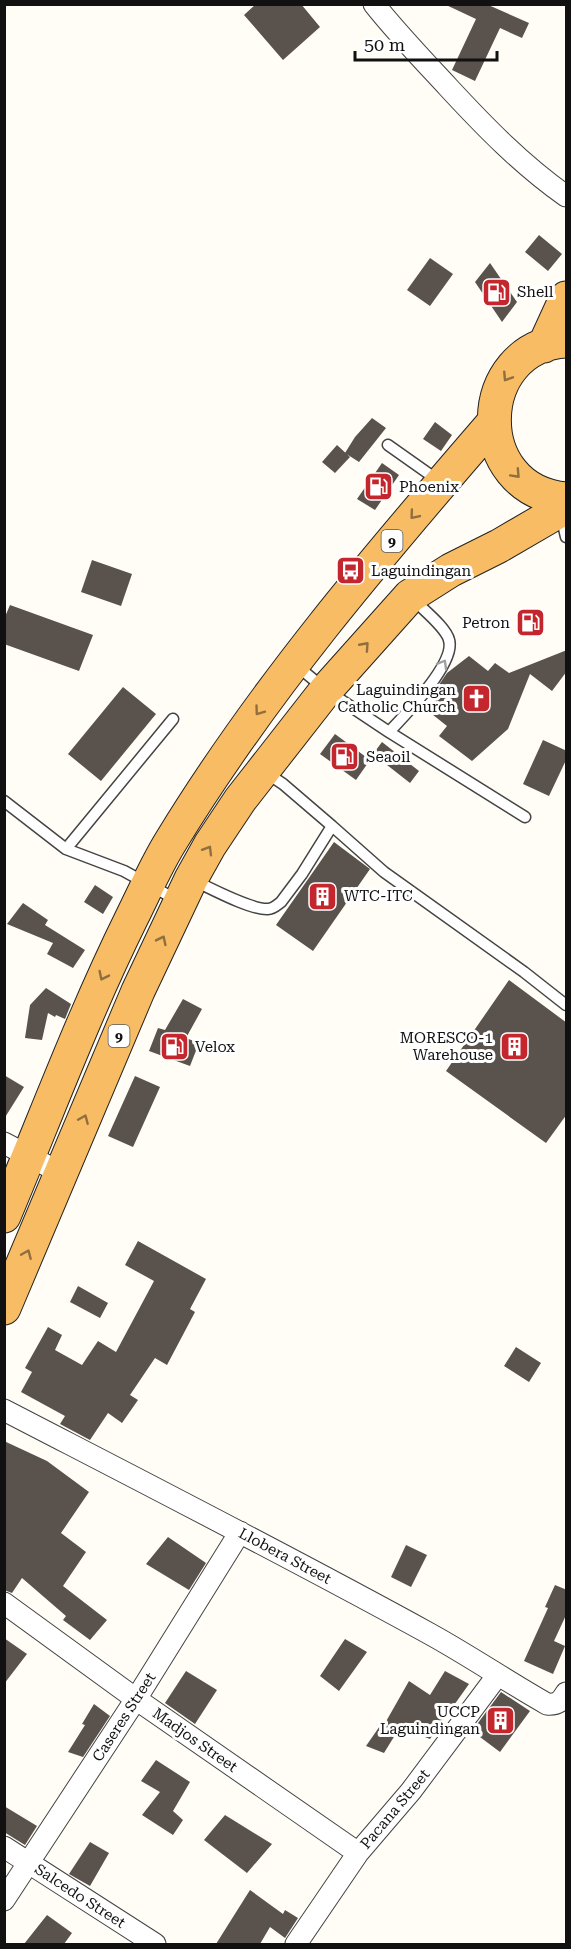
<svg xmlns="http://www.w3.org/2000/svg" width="571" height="1949" viewBox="0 0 571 1949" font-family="'Roboto Serif',serif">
<rect width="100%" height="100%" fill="#fffdf5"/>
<path fill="#5a524d" d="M 256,4 L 301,4 L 320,27 L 283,60 L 244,15 Z
M 444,4 L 486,4 L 529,23 L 522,38 L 500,28 L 475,81 L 452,70 L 476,19 Z
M 539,235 L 562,254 L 548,271 L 525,252 Z
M 430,258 L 453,274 L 430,306 L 407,290 Z
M 490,263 L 517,302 L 502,322 L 475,282 Z
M 372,418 L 386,428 L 359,462 L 345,453 L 355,437 Z
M 435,422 L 452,435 L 441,451 L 423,439 Z
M 337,445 L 350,457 L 335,473 L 322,462 Z
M 382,463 L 399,475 L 375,510 L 357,499 Z
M 92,560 L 132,574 L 121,606 L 81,592 Z
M 10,605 L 93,635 L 79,671 L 4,644 L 4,619 Z
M 567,650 L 567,671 L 552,691 L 530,674 L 508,729 L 472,761 L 439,736 L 447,726 L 428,711 L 436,689 L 447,673 L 469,656 L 488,671 L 495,663 L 509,673 Z
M 123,687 L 156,714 L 101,781 L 68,754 Z
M 335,734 L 370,760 L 356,780 L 320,754 Z
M 543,740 L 567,751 L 567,758 L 549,796 L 523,784 Z
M 382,742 L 419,771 L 410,783 L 373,754 Z
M 334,842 L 370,869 L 313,951 L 276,925 Z
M 95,885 L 113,897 L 103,914 L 84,902 Z
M 23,903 L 48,920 L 45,925 L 85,950 L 73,968 L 47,954 L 53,943 L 7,924 Z
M 509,980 L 567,1023 L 567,1114 L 546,1143 L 446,1071 Z
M 46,988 L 71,1004 L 65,1019 L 56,1015 L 55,1017 L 48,1013 L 42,1040 L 25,1038 L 30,1005 Z
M 183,999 L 202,1009 L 186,1038 L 199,1043 L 190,1066 L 149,1051 L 158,1028 L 165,1030 Z
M 4,1075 L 24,1087 L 4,1119 Z
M 135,1076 L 160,1087 L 133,1147 L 108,1136 Z
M 138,1241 L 206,1279 L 190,1309 L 195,1312 L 167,1365 L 155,1358 L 130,1395 L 138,1400 L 122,1423 L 108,1413 L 90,1440 L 60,1424 L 65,1416 L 21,1392 L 32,1372 L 25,1368 L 48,1327 L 62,1335 L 55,1350 L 82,1365 L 98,1341 L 116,1352 L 154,1281 L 125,1265 Z
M 78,1286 L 108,1303 L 100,1318 L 70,1302 Z
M 516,1347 L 541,1363 L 529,1382 L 504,1366 Z
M 4,1441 L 47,1461 L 89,1492 L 61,1533 L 86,1552 L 63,1586 L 107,1620 L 90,1640 L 63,1620 L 66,1616 L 22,1578 L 12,1593 L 4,1590 Z
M 168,1537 L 206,1563 L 189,1590 L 146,1564 Z
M 406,1545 L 427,1555 L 411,1587 L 391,1577 Z
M 555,1585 L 567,1590 L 567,1613 L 554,1641 L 565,1646 L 553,1674 L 524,1661 L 548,1608 L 545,1607 Z
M 4,1638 L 27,1654 L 4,1684 Z
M 345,1639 L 367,1652 L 339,1691 L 320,1676 Z
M 186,1671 L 217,1690 L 195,1724 L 165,1703 Z
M 445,1671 L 469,1684 L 430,1739 L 400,1727 L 384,1753 L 366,1746 L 382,1723 L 384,1725 L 409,1681 L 430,1695 Z
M 501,1692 L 530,1711 L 500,1752 L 472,1731 Z
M 94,1704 L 110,1716 L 83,1757 L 68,1752 L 85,1725 L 82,1724 Z
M 156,1760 L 190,1782 L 173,1811 L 183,1820 L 173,1835 L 142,1815 L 160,1792 L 141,1781 Z
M 4,1806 L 37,1826 L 25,1845 L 4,1832 Z
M 225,1815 L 272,1844 L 247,1873 L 204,1840 Z
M 90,1842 L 109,1853 L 90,1886 L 69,1874 Z
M 250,1890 L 283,1914 L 285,1910 L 298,1918 L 285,1938 L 270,1927 L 260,1944 L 216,1944 Z
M 47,1915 L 72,1933 L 64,1944 L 24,1944 Z"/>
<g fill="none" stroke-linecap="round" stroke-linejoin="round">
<defs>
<path id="service" d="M 388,445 L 439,481
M 561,515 L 566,537
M 296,665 L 326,690 L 389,732 C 405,715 456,663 449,640 C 446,627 422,609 412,598
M 389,732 L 525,817
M 4,801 L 66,849 L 124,871 L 177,900
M 332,826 L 384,872 L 524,972 L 566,1005
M 66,849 L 173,719
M 195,881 C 212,889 251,910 268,909 C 273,909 277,905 281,902 L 302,874 L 332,826 L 283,784 L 265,772"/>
<path id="minor" d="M 374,4 C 397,33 423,60 448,87 C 485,127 522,165 566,196
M 4,1143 L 61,1173
M 4,1410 C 147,1484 290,1557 430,1634 C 470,1656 508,1682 547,1704 C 558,1705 561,1701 566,1693
M 4,1603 L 136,1699 L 358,1853
M 4,1847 L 155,1944
M 4,1900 L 136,1699 L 240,1532
M 296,1944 L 358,1853 L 411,1791 L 497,1676"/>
<path id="trunk" d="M 566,341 C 473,346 468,490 566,499
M 544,346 L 566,298
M 4,1216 C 46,1116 84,1014 132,917 C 145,891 156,865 171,841 C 263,690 378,556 493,423
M 4,1308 L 138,991 L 191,879 L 210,845 L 240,800 L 326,690 L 410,596 L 451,570 L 499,546 L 566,507"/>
</defs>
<use href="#service" stroke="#444" stroke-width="13"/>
<use href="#minor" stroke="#444" stroke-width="23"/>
<use href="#trunk" stroke="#222" stroke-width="35"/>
<use href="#service" stroke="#fff" stroke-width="10"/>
<use href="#minor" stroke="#fff" stroke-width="21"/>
<use href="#trunk" stroke="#f7bc64" stroke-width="33"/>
</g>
<defs><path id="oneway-chevron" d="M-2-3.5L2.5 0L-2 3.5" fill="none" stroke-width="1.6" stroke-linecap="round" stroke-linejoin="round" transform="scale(1.5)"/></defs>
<g stroke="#906f3f">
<use href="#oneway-chevron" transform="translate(507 377) rotate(123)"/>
<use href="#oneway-chevron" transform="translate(516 474) rotate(47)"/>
<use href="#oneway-chevron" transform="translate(414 515) rotate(130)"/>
<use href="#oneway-chevron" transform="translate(365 646) rotate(-48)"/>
<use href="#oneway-chevron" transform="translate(259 711) rotate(126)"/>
<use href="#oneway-chevron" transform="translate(208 850) rotate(-59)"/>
<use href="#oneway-chevron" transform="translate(162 940) rotate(-64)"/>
<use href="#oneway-chevron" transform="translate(103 976) rotate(116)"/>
<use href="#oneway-chevron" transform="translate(84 1119) rotate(-67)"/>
<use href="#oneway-chevron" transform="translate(27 1254) rotate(-67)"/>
</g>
<use stroke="#a0a0a0" href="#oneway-chevron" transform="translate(443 664) rotate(-60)"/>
<defs>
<symbol id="fuel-square" viewBox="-11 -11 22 22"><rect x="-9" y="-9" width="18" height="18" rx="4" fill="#c4262e" stroke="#fff"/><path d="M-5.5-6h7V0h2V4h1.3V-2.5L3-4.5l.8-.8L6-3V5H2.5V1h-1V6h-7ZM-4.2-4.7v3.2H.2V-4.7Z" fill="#fff"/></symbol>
<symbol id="bus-square" viewBox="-11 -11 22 22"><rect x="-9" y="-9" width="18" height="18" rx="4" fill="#c4262e" stroke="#fff"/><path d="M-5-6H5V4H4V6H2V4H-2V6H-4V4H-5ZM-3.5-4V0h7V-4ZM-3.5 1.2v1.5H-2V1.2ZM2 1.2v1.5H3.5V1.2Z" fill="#fff"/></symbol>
<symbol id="church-square" viewBox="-11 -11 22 22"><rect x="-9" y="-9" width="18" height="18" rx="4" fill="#c4262e" stroke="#fff"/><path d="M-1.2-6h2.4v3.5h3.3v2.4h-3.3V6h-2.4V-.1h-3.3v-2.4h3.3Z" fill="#fff"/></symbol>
<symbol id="building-square" viewBox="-11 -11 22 22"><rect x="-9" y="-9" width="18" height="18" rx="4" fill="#c4262e" stroke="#fff"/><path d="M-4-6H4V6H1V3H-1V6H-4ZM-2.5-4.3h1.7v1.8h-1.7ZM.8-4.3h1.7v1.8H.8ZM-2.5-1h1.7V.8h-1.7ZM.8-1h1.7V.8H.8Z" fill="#fff"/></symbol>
</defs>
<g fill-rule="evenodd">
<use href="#fuel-square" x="480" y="276" width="33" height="33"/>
<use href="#fuel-square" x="362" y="470" width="33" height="33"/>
<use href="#bus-square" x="334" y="554" width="33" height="33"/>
<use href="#fuel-square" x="514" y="606" width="33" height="33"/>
<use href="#church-square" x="460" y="682" width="33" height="33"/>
<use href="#fuel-square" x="328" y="740" width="33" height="33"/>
<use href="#building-square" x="306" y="880" width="33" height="33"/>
<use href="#fuel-square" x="158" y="1030" width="33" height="33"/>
<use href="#building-square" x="498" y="1030" width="33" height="33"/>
<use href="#building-square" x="484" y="1704" width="33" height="33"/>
</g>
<g text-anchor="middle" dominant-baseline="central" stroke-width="6" stroke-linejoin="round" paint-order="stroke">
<g fill="#fff" stroke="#585858" stroke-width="1.5">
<rect x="381.5" y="530" width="21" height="22" rx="4.5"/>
<rect x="108.5" y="1025" width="21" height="22" rx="4.5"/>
</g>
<g font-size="14" font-weight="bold" fill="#111">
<text x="392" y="541">9</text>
<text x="119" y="1036">9</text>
</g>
<g font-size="15" fill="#111" stroke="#fff" text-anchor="start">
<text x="517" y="292">Shell</text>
<text x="399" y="487">Phoenix</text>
<text x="371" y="571">Laguindingan</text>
<text x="510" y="623" text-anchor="end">Petron</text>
<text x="456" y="690" text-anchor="end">Laguindingan<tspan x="456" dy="17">Catholic Church</tspan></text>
<text x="366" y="757">Seaoil</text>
<text x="344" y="896">WTC-ITC</text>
<text x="493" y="1038" text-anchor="end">MORESCO-1<tspan x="493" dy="17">Warehouse</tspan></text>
<text x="195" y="1047">Velox</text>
<text x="480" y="1712" text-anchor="end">UCCP<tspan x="480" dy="17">Laguindingan</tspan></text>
</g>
<g font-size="15" fill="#111" stroke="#fff">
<text transform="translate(285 1556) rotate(28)">Llobera Street</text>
<text transform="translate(124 1717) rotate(-57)">Caseres Street</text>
<text transform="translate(195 1740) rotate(35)">Madjos Street</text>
<text transform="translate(395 1809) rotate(-50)">Pacana Street</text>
<text transform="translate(80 1896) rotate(33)">Salcedo Street</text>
</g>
</g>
<rect width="571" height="1949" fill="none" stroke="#111111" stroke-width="12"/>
<path d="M355 51v9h142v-9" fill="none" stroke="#111111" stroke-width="3"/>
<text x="364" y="51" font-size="18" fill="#111111" stroke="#ffffff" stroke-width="4.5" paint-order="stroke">50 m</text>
</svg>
